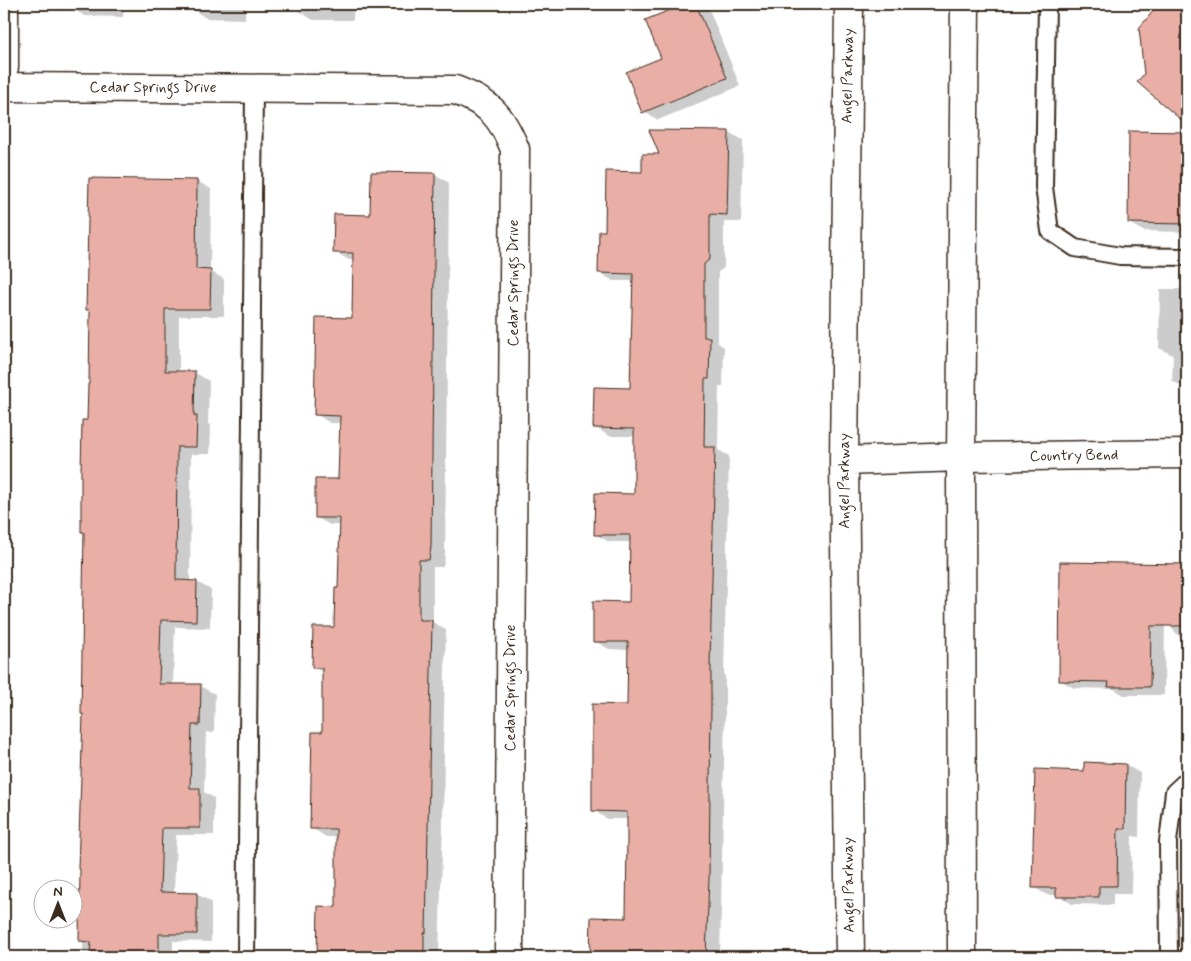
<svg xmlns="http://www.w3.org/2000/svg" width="1191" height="961" viewBox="0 0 1191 961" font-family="Mynerve,sans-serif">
<rect width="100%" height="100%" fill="#fff"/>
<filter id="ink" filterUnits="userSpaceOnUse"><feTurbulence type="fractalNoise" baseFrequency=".02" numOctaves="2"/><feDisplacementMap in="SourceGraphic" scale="10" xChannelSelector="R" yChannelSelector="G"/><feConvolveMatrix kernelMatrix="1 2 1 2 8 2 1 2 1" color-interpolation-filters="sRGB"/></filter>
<g filter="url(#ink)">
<path fill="#0003" d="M 71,4 L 124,4 L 123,17 L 85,16 L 71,8 Z
M 192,4 L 245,4 L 245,19 L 206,18 L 192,9 Z
M 299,4 L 354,4 L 353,20 L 313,20 L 299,11 Z
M 418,4 L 458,4 L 458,5 L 420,5 Z
M 563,4 L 605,4 L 605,7 L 568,7 Z
M 688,4 L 699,4 L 709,9 L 740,86 L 658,120 L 644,112 L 662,58 L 647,21 Z
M 1156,4 L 1187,4 L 1187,123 L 1139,82 L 1145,74 L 1155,11 L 1152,8 Z
M 728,132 L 743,140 L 741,222 L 724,222 L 724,268 L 718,272 L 718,343 L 724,347 L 723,387 L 719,387 L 718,450 L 729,456 L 724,675 L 725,676 L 725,715 L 720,957 L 591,957 L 592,918 L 627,919 L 629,819 L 607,819 L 593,810 L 628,706 L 629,650 L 609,649 L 595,641 L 630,603 L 631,542 L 609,542 L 595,534 L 635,495 L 635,436 L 609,436 L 595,427 L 632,389 L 634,281 L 613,281 L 599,272 L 606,232 L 643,173 L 661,155 Z
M 1130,132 L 1187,133 L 1187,232 L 1143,231 L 1129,223 Z
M 435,174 L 449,183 L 445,556 L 443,567 L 433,567 L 433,622 L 446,630 L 443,753 L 444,754 L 443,822 L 439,957 L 318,957 L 319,908 L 337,908 L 337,837 L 326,837 L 312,828 L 324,734 L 324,673 L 313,667 L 336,629 L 339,590 L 341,525 L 330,525 L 316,517 L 339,480 L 341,423 L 330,423 L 316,414 L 354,320 L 354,260 L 349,260 L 335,252 L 371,216 Z
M 197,181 L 211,189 L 210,271 L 224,279 L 224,316 L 179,316 L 179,372 L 194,372 L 209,381 L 208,424 L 211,425 L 210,454 L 191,454 L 190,582 L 197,582 L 211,590 L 210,628 L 175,627 L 173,685 L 200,686 L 215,694 L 214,733 L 206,732 L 204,792 L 214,798 L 214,835 L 176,835 L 174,894 L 197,894 L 211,902 L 211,942 L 173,941 L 173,957 L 83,957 L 83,942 L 80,941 L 86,533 L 82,531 L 90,385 L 92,312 L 88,309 Z
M 1160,289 L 1187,289 L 1187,389 L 1172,381 L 1173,355 L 1159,348 Z
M 1061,563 L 1187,565 L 1187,645 L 1165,621 L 1164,695 L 1124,695 L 1114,689 L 1074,688 L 1060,680 Z
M 1086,764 L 1126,765 L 1140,773 L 1139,837 L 1132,836 L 1131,894 L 1113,894 L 1113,905 L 1072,904 L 1058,895 L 1047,895 L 1033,887 L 1085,772 Z"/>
<path fill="#e9afa6" stroke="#3b2a1e" d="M 685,4 L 696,4 L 727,78 L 642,113 L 626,72 L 661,58 L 645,20 Z
M 1159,4 L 1187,4 L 1187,125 L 1137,82 L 1144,74 L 1139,28 Z
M 649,130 L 729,131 L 727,215 L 710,214 L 710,259 L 704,264 L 704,337 L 710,337 L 709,379 L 705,379 L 704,447 L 715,447 L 710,666 L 711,666 L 711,706 L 709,878 L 706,957 L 590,956 L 591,917 L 626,918 L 627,837 L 627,812 L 592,811 L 592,704 L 627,705 L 628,642 L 593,642 L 593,601 L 629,602 L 630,535 L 594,535 L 595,493 L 634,494 L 634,429 L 593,428 L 594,387 L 630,388 L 633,274 L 598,273 L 599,231 L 605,231 L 606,171 L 642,172 L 642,154 L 659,154 Z
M 1129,131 L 1187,132 L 1187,224 L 1128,223 Z
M 371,172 L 435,173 L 431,547 L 429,560 L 419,560 L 419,620 L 432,620 L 426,933 L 424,933 L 424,957 L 317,957 L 318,906 L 336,907 L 336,829 L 310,829 L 312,732 L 322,732 L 322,668 L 312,668 L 313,627 L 334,627 L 335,588 L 338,588 L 340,518 L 315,518 L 315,479 L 338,479 L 340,416 L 314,415 L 316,317 L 352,318 L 353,253 L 333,253 L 334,214 L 370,215 Z
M 89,178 L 197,180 L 196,269 L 211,270 L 210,309 L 165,309 L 165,371 L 195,371 L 194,416 L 197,416 L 196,447 L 177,447 L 176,580 L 197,581 L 196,621 L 161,620 L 159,684 L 201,684 L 200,725 L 192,725 L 190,788 L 200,788 L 200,828 L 162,828 L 160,892 L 197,893 L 197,934 L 159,934 L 159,957 L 94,957 L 94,953 L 90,953 L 91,942 L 79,941 L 80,869 L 78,869 L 83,714 L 81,714 L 84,532 L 81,532 L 81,472 L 82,420 L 87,420 L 88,384 L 89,384 L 90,310 L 86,310 Z
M 1060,562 L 1187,564 L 1187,626 L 1151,626 L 1150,687 L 1108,687 L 1109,682 L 1059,681 Z
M 1084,762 L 1126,764 L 1125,829 L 1118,829 L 1117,886 L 1099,886 L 1099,897 L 1056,897 L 1056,888 L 1032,888 L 1035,769 L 1084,771 Z"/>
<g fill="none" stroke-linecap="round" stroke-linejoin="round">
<defs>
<path id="service" d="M 1047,4 L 1044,187 L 1050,231 L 1075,248 L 1120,256 L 1187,257
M 246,957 L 254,89
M 1169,957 L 1168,842 L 1174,792 L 1187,780"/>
<path id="minor" d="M 4,67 L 4,4
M 4,87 L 455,90 C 490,103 501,115 515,149 L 509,957"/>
<path id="tertiary" d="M 961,457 L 1187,454"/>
<path id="secondary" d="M 849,4 L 844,461 L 850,957
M 844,461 L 961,457
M 962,957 L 961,457 L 965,4"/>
</defs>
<use href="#service" stroke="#3b2a1e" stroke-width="20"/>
<use href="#minor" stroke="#3b2a1e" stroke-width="31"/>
<use href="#tertiary" stroke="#3b2a1e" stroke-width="31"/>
<use href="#secondary" stroke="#3b2a1e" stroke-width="31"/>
<use href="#service" stroke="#fff" stroke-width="16"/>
<use href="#minor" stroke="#fff" stroke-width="28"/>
<use href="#tertiary" stroke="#fff" stroke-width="28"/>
<use href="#secondary" stroke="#fff" stroke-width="28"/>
</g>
</g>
<g text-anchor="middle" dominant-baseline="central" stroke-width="4" stroke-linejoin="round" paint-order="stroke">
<g font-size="15" fill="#3b2a1e" stroke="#fff">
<text transform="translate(848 76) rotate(-89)">Angel Parkway</text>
<text x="153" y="88">Cedar Springs Drive</text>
<text transform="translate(514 283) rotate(-90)">Cedar Springs Drive</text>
<text transform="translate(1074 456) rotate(-1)">Country Bend</text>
<text transform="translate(845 481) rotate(-90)">Angel Parkway</text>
<text transform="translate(511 688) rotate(-90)">Cedar Springs Drive</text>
<text transform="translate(849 885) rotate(-91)">Angel Parkway</text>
</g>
</g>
<rect width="1191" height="961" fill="none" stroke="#fff" stroke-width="20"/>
<rect x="10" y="10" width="1171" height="941" fill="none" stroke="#3b2a1e" stroke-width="2" filter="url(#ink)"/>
<g transform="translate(58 904)"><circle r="24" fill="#ffffff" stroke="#b1aaa5"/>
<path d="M0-4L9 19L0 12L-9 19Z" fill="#3b2a1e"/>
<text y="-8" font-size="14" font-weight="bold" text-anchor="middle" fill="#3b2a1e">N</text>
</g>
</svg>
